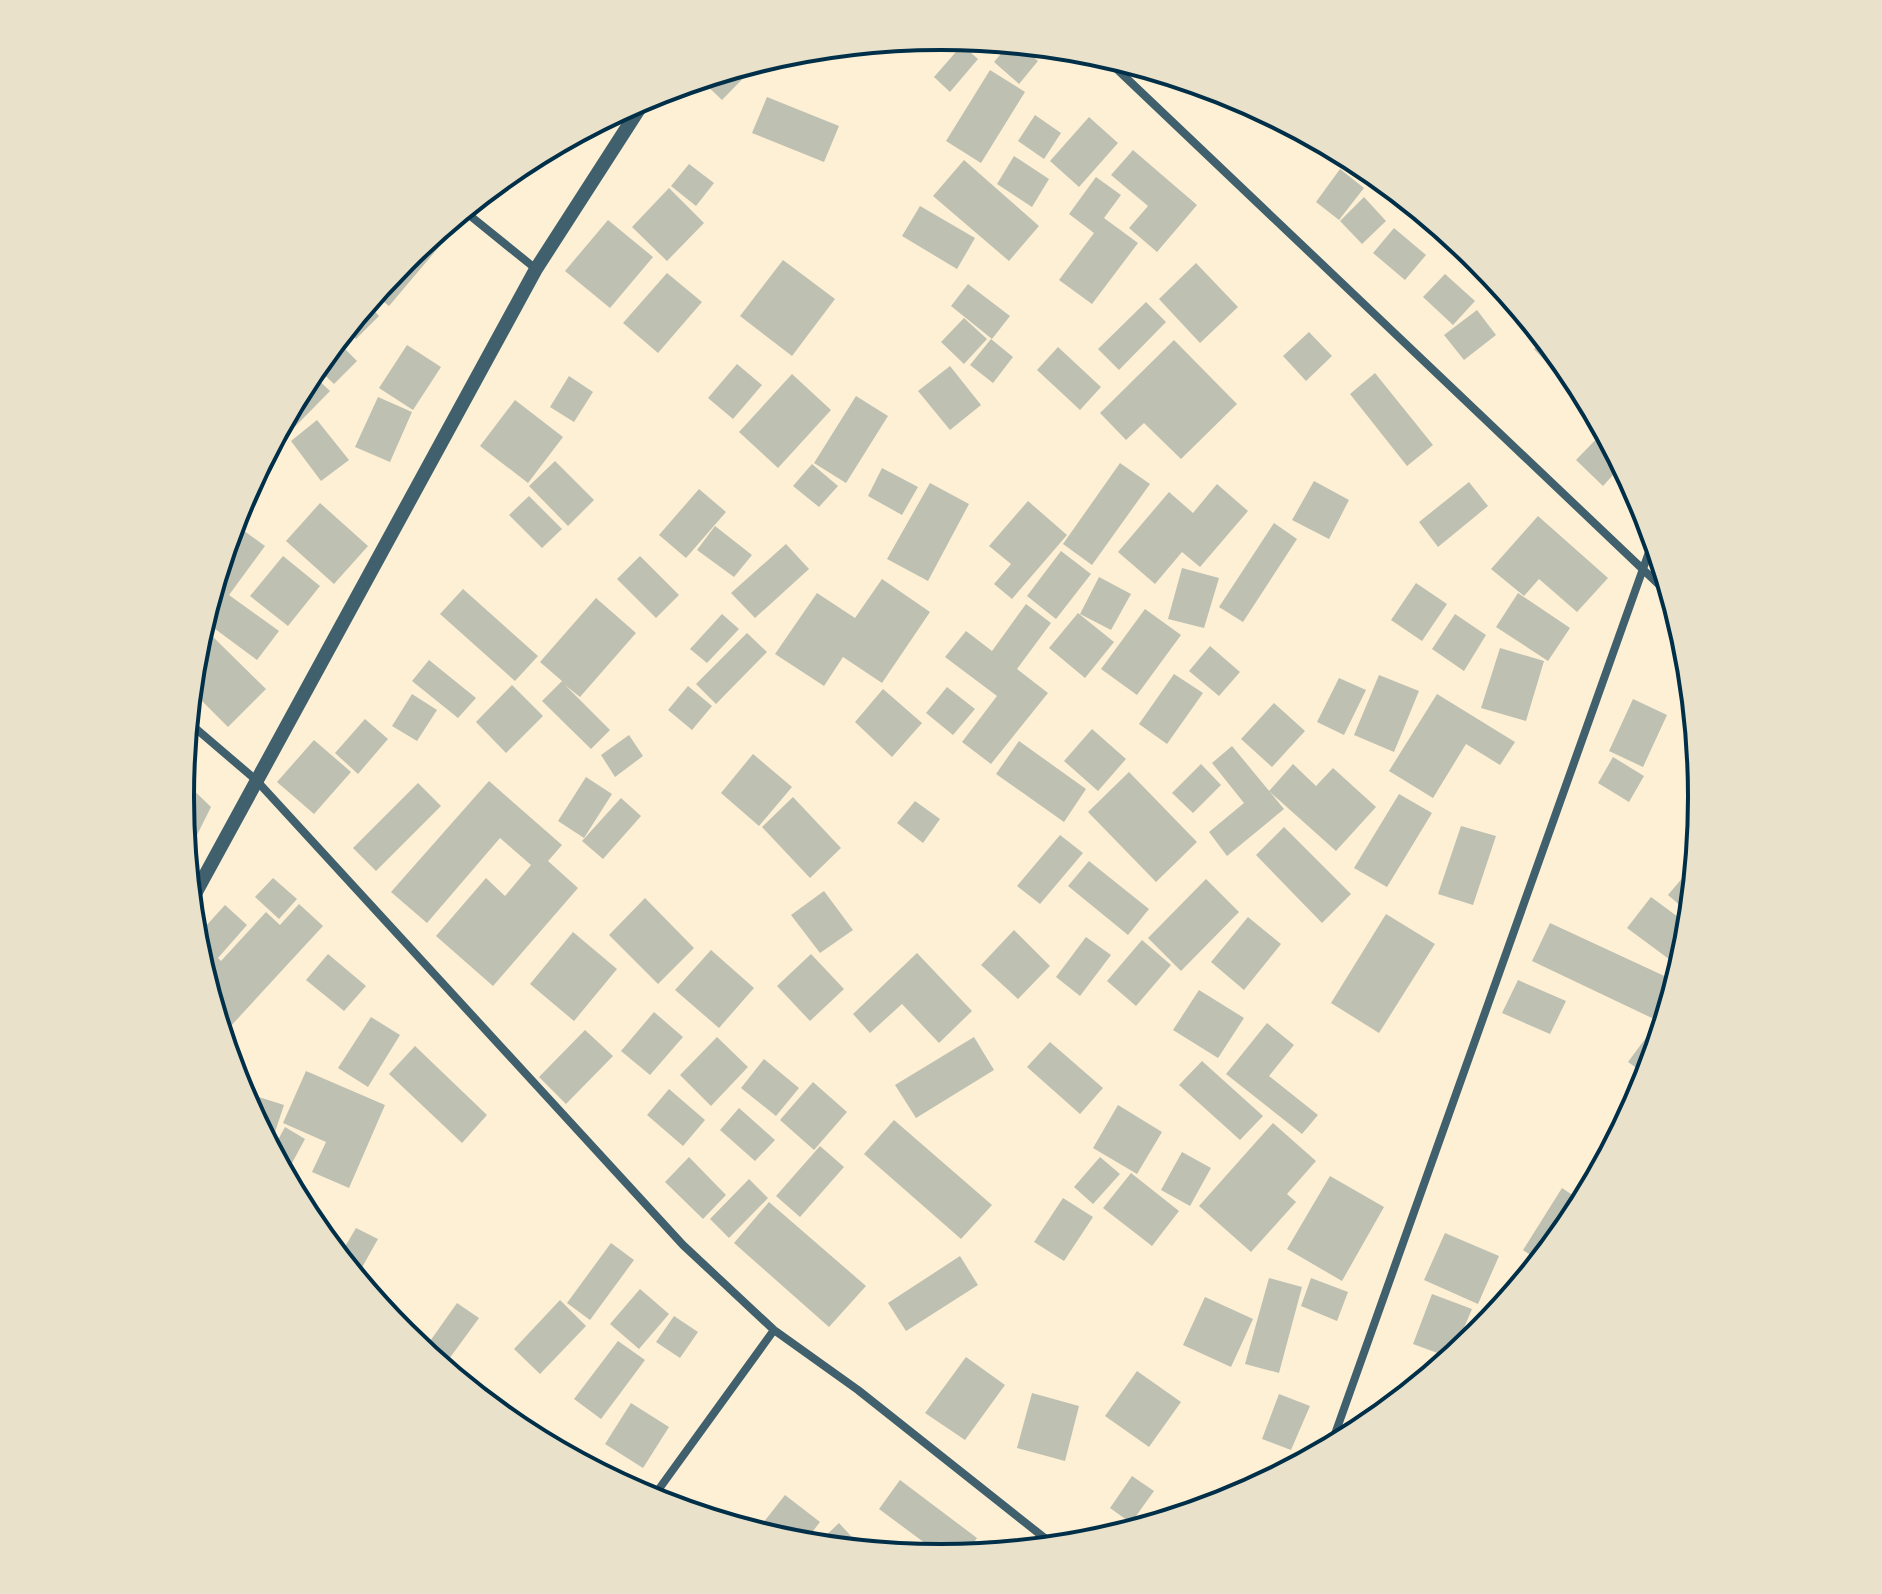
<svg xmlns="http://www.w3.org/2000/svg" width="1882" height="1594" viewBox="0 0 1882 1594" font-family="Montserrat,sans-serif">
<rect width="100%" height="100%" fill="#fdf0d5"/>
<path fill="#bec0b2" d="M 1010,43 L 1017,43 L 1038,61 L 1019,84 L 994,62 Z
M 962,45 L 978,59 L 950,92 L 934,77 Z
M 761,60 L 722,100 L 700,79 L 734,68 Z
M 990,70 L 1025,92 L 981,163 L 946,141 Z
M 767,97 L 839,126 L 824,162 L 752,133 Z
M 1035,115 L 1061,133 L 1044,159 L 1018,141 Z
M 1089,117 L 1118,143 L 1079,187 L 1050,161 Z
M 1332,147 L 1364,165 L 1373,172 L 1367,179 Z
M 1133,150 L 1197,205 L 1157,252 L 1129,228 L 1148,206 L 1111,175 Z
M 1014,156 L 1049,179 L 1032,207 L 997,184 Z
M 964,160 L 1039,226 L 1009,261 L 933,196 Z
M 689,164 L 714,183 L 696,206 L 671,186 Z
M 1340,169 L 1364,188 L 1339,220 L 1316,202 Z
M 1096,177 L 1121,195 L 1104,218 L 1138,243 L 1092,304 L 1059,280 L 1094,233 L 1069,214 Z
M 669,188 L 704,223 L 667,261 L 632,227 Z
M 1364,197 L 1386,221 L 1362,244 L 1340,221 Z
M 920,206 L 975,238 L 957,269 L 902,236 Z
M 1420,210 L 1453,237 L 1445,246 L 1413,218 Z
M 608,220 L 653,257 L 610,308 L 565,271 Z
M 1394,228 L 1426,255 L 1405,280 L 1373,253 Z
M 434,233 L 444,241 L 389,306 L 374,294 L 403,259 Z
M 783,260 L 835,299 L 792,356 L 740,316 Z
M 1196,263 L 1238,307 L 1200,343 L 1159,299 Z
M 667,273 L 702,302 L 658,353 L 623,323 Z
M 1445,274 L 1475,301 L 1453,325 L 1423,297 Z
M 968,284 L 1010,316 L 992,339 L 951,306 Z
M 1146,302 L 1166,322 L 1119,370 L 1098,349 Z
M 367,303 L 379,316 L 356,339 L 346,328 Z
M 1477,310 L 1496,335 L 1464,360 L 1444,335 Z
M 964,318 L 987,339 L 964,364 L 941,342 Z
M 1309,332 L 1332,356 L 1306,381 L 1283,356 Z
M 991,339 L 1013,357 L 993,383 L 970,365 Z
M 1545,339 L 1570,370 L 1561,378 L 1534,349 Z
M 336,340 L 357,361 L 334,384 L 315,366 Z
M 1174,340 L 1237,404 L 1181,459 L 1144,423 L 1126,440 L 1100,413 Z
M 407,345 L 441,367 L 413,410 L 379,388 Z
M 1058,347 L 1101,387 L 1080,410 L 1037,370 Z
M 737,364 L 762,385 L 733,419 L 708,398 Z
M 950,366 L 981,405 L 950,430 L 918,391 Z
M 310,372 L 330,391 L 279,443 L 274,438 Z
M 1375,373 L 1433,445 L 1407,466 L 1350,394 Z
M 792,374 L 831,410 L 778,468 L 739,432 Z
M 569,376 L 593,392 L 574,422 L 550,407 Z
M 856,396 L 888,416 L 846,483 L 814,463 Z
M 378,397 L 412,412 L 390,462 L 355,447 Z
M 515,400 L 563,437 L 528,483 L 480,446 Z
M 317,420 L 349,460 L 321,481 L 291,441 Z
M 1604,431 L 1622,465 L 1603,486 L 1576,460 Z
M 555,461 L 594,500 L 568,526 L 529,486 Z
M 1120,463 L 1150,484 L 1092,565 L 1063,544 Z
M 812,464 L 838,486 L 819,507 L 793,486 Z
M 882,468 L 918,487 L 902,515 L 868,496 Z
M 257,470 L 265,476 L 235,516 L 238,505 Z
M 1314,481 L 1349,500 L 1329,539 L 1292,520 Z
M 1469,482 L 1488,506 L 1438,547 L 1419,522 Z
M 930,483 L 969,504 L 928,581 L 887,559 Z
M 1217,484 L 1248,511 L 1200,567 L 1182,552 L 1155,584 L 1118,552 L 1169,492 L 1193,513 Z
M 699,489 L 726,512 L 686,558 L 659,535 Z
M 529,496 L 562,529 L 542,548 L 509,515 Z
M 1028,501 L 1067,535 L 1012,599 L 994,584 L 1011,564 L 989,546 Z
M 320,503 L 368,546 L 334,584 L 286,541 Z
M 1538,516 L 1608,578 L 1577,612 L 1539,579 L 1524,596 L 1491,569 Z
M 233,523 L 265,546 L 229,595 L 279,631 L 257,660 L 203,620 Z
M 1274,523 L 1297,539 L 1243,622 L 1219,607 Z
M 715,526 L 752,555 L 734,577 L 697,550 Z
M 786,544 L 809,569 L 755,618 L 731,593 Z
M 1061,551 L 1091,574 L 1056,619 L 1027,596 Z
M 283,556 L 320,586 L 288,626 L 250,596 Z
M 640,556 L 679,595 L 656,618 L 617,579 Z
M 1182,568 L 1219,578 L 1204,628 L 1168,619 Z
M 1099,577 L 1131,594 L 1111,630 L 1080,614 Z
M 882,579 L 930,612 L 882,683 L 843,657 L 824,686 L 775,654 L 817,593 L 855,618 Z
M 1416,583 L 1447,604 L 1422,641 L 1391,620 Z
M 463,589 L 538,656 L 515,681 L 440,614 Z
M 1518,593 L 1570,628 L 1548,661 L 1496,627 Z
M 596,598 L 636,633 L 580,697 L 565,685 L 610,730 L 591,749 L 542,701 L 562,681 L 540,662 Z
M 1026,604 L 1051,623 L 1017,669 L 1048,693 L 991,764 L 962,742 L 997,696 L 945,657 L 966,631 L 992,651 Z
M 1145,609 L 1181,635 L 1137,695 L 1101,669 Z
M 1078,613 L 1114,642 L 1085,678 L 1049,648 Z
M 722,614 L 739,629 L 707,663 L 690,649 Z
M 1455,614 L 1486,635 L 1464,671 L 1432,649 Z
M 208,632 L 266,689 L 228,727 L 191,690 L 195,648 Z
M 747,633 L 767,652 L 716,704 L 696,684 Z
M 1210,646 L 1240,672 L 1219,696 L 1189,671 Z
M 1500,648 L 1544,661 L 1526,721 L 1481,708 Z
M 429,660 L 476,698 L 458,718 L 412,681 Z
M 1174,674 L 1203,693 L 1167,744 L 1139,724 Z
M 1379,675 L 1419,691 L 1394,752 L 1354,735 Z
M 1339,678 L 1366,690 L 1344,735 L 1317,722 Z
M 512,685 L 543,716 L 506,753 L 476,722 Z
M 688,686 L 712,706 L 692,730 L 668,710 Z
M 947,687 L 975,709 L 953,735 L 926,713 Z
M 883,689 L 922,723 L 892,757 L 855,722 Z
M 412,694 L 437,710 L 417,741 L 392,726 Z
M 1437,694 L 1515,742 L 1500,765 L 1466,744 L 1433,798 L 1389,771 Z
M 1633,699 L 1667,715 L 1643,767 L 1609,751 Z
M 1274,703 L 1305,731 L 1272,767 L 1241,739 Z
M 365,719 L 388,739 L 358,774 L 335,753 Z
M 1092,729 L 1126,759 L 1098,791 L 1064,761 Z
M 629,735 L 643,756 L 615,777 L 601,755 Z
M 314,740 L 351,772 L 314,814 L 277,782 Z
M 1019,741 L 1086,789 L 1064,822 L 996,774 Z
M 1232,746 L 1284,809 L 1227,856 L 1209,832 L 1244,803 L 1212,763 Z
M 753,754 L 792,787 L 759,826 L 721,793 Z
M 1613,757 L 1644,776 L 1629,802 L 1598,783 Z
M 1201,764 L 1221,785 L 1193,813 L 1172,793 Z
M 1293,764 L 1316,786 L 1333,768 L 1376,807 L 1336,851 L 1269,791 Z
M 1129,772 L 1197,842 L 1156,882 L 1088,812 Z
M 586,777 L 612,794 L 584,838 L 558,821 Z
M 182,779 L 211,807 L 186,857 L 180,797 Z
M 489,781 L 562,845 L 548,861 L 578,888 L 493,986 L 436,936 L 486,878 L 505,896 L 531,865 L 500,838 L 427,923 L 391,892 Z
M 418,783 L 441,806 L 376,871 L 353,848 Z
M 1399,794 L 1432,813 L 1387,887 L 1354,868 Z
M 793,797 L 841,848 L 810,878 L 762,827 Z
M 621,798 L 641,816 L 603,859 L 582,841 Z
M 915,801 L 940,819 L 923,843 L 897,823 Z
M 1461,826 L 1496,836 L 1473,905 L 1438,894 Z
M 1284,827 L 1351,894 L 1322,923 L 1256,855 Z
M 1060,835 L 1083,853 L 1040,904 L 1017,886 Z
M 1089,861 L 1149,909 L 1128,935 L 1068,886 Z
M 1695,863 L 1690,914 L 1668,895 Z
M 273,878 L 297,899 L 279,919 L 255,897 Z
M 1206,879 L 1239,912 L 1181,971 L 1148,938 Z
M 824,891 L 853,930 L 820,953 L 791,915 Z
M 1651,897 L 1689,925 L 1687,946 L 1681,968 L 1627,928 Z
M 645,898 L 694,948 L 658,984 L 609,935 Z
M 299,904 L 323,926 L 229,1028 L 216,1017 L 194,939 L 225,905 L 247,925 L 218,958 L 221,961 L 266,912 L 280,925 Z
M 1386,914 L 1435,944 L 1379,1033 L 1331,1003 Z
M 1248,917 L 1281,944 L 1244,990 L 1211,962 Z
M 1550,923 L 1673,980 L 1654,1019 L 1532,961 Z
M 1014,930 L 1050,966 L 1018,999 L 981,965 Z
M 573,932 L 617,969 L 574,1021 L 530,984 Z
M 1086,937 L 1111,955 L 1080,996 L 1056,977 Z
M 1142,940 L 1171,965 L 1136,1006 L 1107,981 Z
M 711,950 L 754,988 L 719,1028 L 675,990 Z
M 917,953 L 972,1011 L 939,1043 L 902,1004 L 870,1033 L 853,1014 Z
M 328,954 L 366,986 L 344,1011 L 306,980 Z
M 811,954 L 844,989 L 810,1021 L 777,986 Z
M 1518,980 L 1566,1001 L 1550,1034 L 1502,1013 Z
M 1199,990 L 1244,1018 L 1218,1058 L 1173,1030 Z
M 1668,1008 L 1668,1009 L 1648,1076 L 1628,1062 Z
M 654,1012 L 683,1037 L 650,1075 L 621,1051 Z
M 371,1017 L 400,1035 L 368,1087 L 338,1068 Z
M 1267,1023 L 1294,1045 L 1269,1076 L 1318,1115 L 1302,1134 L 1226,1074 Z
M 585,1030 L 613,1056 L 566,1104 L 539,1077 Z
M 717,1037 L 748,1067 L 711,1106 L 680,1075 Z
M 974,1037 L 994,1070 L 916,1118 L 895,1085 Z
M 1050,1042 L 1103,1088 L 1080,1114 L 1027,1067 Z
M 415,1046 L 487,1115 L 462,1143 L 389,1074 Z
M 764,1059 L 799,1088 L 776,1116 L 741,1088 Z
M 1202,1061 L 1263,1116 L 1240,1140 L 1179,1085 Z
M 306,1071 L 385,1105 L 349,1188 L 312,1172 L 326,1142 L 283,1123 Z
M 813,1082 L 847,1112 L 814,1150 L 780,1120 Z
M 669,1089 L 705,1120 L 683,1146 L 647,1115 Z
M 240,1091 L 284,1105 L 270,1147 Z
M 1118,1105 L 1162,1132 L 1137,1174 L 1093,1148 Z
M 739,1108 L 775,1140 L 755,1161 L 720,1130 Z
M 894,1120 L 992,1205 L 961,1239 L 864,1154 Z
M 1273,1123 L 1316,1161 L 1287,1194 L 1296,1202 L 1251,1252 L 1199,1206 Z
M 285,1127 L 305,1139 L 285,1176 L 272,1151 Z
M 820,1146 L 844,1167 L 800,1217 L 776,1196 Z
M 1182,1152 L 1211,1168 L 1190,1206 L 1161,1190 Z
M 689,1157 L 726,1195 L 703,1219 L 665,1182 Z
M 1100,1157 L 1120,1174 L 1093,1204 L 1074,1187 Z
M 1131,1173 L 1179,1211 L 1152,1246 L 1103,1208 Z
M 1330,1176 L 1384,1207 L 1342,1281 L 1287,1249 Z
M 749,1179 L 768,1198 L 729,1238 L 710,1219 Z
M 1562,1188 L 1583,1202 L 1573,1220 L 1540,1261 L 1523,1250 Z
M 1063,1198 L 1093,1217 L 1064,1261 L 1034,1242 Z
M 769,1202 L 866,1286 L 829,1327 L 734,1243 Z
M 356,1228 L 378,1239 L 356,1278 L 339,1257 Z
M 1445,1233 L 1499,1256 L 1478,1304 L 1424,1280 Z
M 611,1243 L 634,1260 L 590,1320 L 567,1303 Z
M 960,1256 L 978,1285 L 906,1331 L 888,1303 Z
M 1269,1278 L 1302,1287 L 1279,1373 L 1245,1364 Z
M 1311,1278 L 1348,1292 L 1337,1321 L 1301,1306 Z
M 640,1289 L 669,1314 L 639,1349 L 610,1324 Z
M 1432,1294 L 1472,1309 L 1451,1358 L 1413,1344 Z
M 1205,1297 L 1253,1319 L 1231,1367 L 1183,1345 Z
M 560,1300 L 586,1326 L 540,1374 L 514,1349 Z
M 457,1303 L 479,1318 L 449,1359 L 428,1344 Z
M 674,1316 L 698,1332 L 680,1358 L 656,1342 Z
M 618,1341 L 645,1360 L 601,1419 L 574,1399 Z
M 966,1357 L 1005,1385 L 965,1440 L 925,1413 Z
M 1137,1371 L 1181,1402 L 1149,1447 L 1105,1416 Z
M 1415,1373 L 1428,1377 L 1409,1393 Z
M 1032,1393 L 1079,1406 L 1065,1461 L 1017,1448 Z
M 1279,1394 L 1310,1406 L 1291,1450 L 1262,1439 Z
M 631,1403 L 669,1427 L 643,1468 L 605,1444 Z
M 1132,1476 L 1154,1491 L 1131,1523 L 1110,1508 Z
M 900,1480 L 977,1538 L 964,1556 L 945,1558 L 879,1509 Z
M 1242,1482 L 1256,1488 L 1235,1499 Z
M 785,1495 L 820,1522 L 803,1544 L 756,1532 Z
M 839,1523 L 860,1546 L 856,1550 L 815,1546 Z
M 990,1540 L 1007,1552 L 980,1554 Z"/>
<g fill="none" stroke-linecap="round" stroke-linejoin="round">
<path stroke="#3f606c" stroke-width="8" d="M 1101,54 L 1672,597
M 463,210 L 536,269
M 187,721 L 256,780 L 683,1245 L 774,1330 L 858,1390 L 1056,1547
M 407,1338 L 425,1348 L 591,1469
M 1330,1448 L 1654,538
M 651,1500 L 774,1330"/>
<path stroke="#3f606c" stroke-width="14" d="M 190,903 L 536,269 L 648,95"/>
</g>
<path d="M0 0H1882V1594H0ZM194 797a747 747 0 1 1 1494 0a747 747 0 1 1-1494 0Z" fill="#e9e1ca" fill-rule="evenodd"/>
<path fill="none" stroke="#003049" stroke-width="4" d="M194 797a747 747 0 1 1 1494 0a747 747 0 1 1-1494 0Z"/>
</svg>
